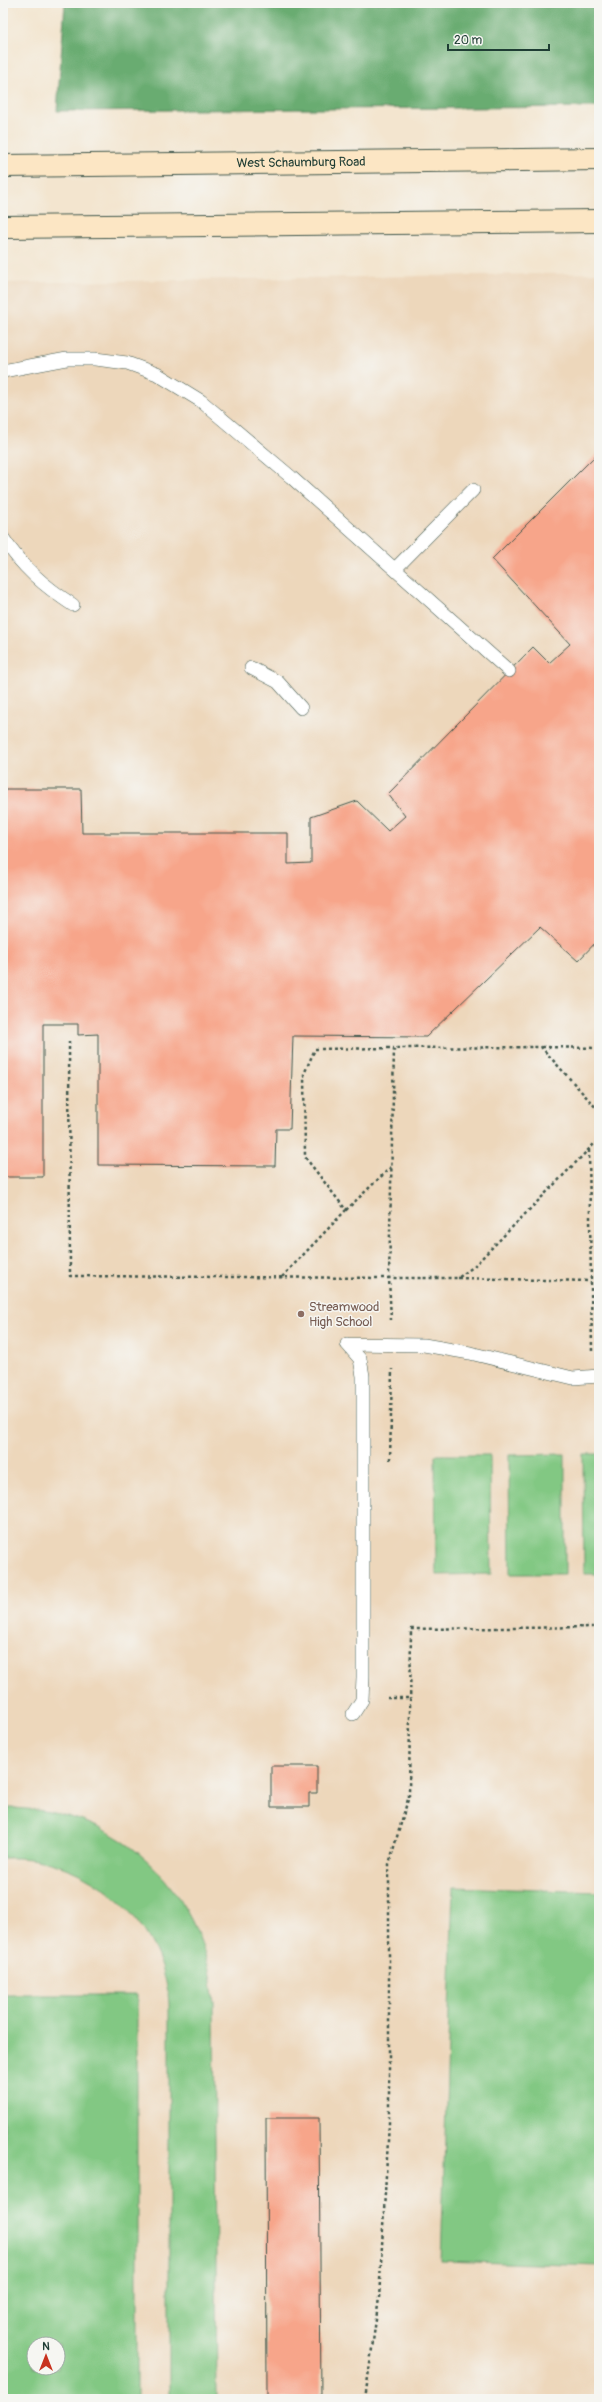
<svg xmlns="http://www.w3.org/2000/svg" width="602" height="2402" viewBox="0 0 602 2402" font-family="Pangolin,sans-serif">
<rect width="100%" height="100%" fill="#f6f6f2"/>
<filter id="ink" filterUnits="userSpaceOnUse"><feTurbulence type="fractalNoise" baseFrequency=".025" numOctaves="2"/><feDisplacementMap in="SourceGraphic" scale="8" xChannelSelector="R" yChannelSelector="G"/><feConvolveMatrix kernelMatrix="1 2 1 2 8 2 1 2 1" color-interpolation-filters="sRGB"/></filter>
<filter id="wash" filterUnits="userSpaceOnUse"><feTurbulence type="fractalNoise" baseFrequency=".012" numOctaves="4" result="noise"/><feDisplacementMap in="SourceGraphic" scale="16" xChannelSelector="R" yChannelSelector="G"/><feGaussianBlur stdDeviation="0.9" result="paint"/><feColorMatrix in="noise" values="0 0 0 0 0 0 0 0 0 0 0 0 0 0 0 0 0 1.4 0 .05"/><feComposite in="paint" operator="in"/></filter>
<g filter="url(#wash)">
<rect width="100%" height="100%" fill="#f3e5cf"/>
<path fill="#edd7bb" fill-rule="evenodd" d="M 599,273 L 599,2399 L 3,2399 L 3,283 ZM 34,2344 L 58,2344 L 58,2368 L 34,2368 Z"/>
<path fill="#82c883" stroke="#50825c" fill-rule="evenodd" d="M 565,1454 L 565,1574 L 510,1574 L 509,1455 Z
M 583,1454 L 599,1454 L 599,1574 L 584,1574 Z
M 435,1455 L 490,1455 L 491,1574 L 436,1575 Z
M 11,1808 C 37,1809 63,1813 88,1823 C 148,1846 194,1904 208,1966 C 211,1978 212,1990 214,2002 L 217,2399 L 169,2399 L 169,2004 C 164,1920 87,1854 3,1858 L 3,1809 Z
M 453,1887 L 599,1892 L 599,2266 L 441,2261 Z
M 3,1995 L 137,1995 L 137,2399 L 3,2399 ZM 34,2344 L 58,2344 L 58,2368 L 34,2368 Z"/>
<path fill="#69ac71" stroke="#447452" d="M 65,3 L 599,3 L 599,107 L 57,111 Z"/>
<g id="blocks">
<path fill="#f7a58a" d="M 599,452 L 599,939 L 578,961 L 540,927 L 426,1037 L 293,1036 L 290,1129 L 276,1129 L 275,1166 L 98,1165 L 98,1034 L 78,1035 L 78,1024 L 43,1024 L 43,1177 L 3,1177 L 3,789 L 81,789 L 82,833 L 288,833 L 288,864 L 311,863 L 311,817 L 357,801 L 388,831 L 405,816 L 388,794 L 533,647 L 549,663 L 570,644 L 492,559 Z
M 271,1766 L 317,1766 L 317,1793 L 309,1793 L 309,1807 L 271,1807 Z
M 266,2118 L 319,2118 L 321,2399 L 267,2399 Z"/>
</g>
</g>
<g filter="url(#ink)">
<use href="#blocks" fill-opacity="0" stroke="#3f564b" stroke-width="1"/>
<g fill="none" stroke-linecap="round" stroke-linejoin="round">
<defs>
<path id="lane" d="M 3,371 L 67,359 L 95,359 L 127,363 L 157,374 L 201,401 L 291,477 L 509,671
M 3,538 C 22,567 44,586 73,605
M 395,569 L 473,490
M 251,668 L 278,682 L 301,708
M 347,1344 L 360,1359 L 363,1376 L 363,1677 L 362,1700 L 353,1714
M 347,1344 L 424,1345 L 470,1353 L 573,1378 L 599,1376"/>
<g id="secondary">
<path id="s1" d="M 3,166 L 599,159"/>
<path d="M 3,227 L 599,221"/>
</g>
</defs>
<use href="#lane" stroke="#3f564b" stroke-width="14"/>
<use href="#secondary" stroke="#3f564b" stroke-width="24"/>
<path stroke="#3f564b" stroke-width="2.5" stroke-dasharray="3 3" stroke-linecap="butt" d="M 69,1041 L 70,1276 L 389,1278 L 391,1320
M 542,1047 L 599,1048
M 599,1111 L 541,1047 L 394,1048 L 389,1278 L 458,1278 L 473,1267 L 599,1139
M 589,1150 L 592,1351
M 346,1210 L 391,1167
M 282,1277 L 346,1210 L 305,1157 L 304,1074 L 315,1049 L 394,1048
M 458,1278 L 590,1281
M 390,1460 L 392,1369
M 387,1698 L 410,1698
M 365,2399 L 379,2298 L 389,2123 L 389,1864 L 409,1796 L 411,1629 L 599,1627"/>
<use href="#lane" stroke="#fff" stroke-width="13"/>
<use href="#secondary" stroke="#fce6c4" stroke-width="22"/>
</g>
</g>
<circle fill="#8d6e63" stroke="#f6f6f2" stroke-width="1.5" cx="301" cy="1314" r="4"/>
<g text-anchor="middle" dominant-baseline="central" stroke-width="3" stroke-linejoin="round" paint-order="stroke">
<g font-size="13" fill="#1f3d34" stroke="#f6f6f2">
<text stroke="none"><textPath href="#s1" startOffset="298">West Schaumburg Road</textPath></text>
</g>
<g font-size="13" fill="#785e54" stroke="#f6f6f2" text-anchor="start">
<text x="309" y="1307">Streamwood<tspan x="309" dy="15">High School</tspan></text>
</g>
</g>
<rect width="602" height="2402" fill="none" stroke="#f6f6f2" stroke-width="16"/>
<g transform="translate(46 2356)"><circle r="19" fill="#f6f6f2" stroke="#a0aca6"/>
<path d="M0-3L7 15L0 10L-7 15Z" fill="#c8321e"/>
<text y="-6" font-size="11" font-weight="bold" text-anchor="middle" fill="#1f3d34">N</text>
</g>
<path d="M448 44v6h101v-6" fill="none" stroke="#1f3d34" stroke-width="2"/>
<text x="454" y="44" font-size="12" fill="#1f3d34" stroke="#f6f6f2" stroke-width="3" paint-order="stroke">20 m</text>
</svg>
